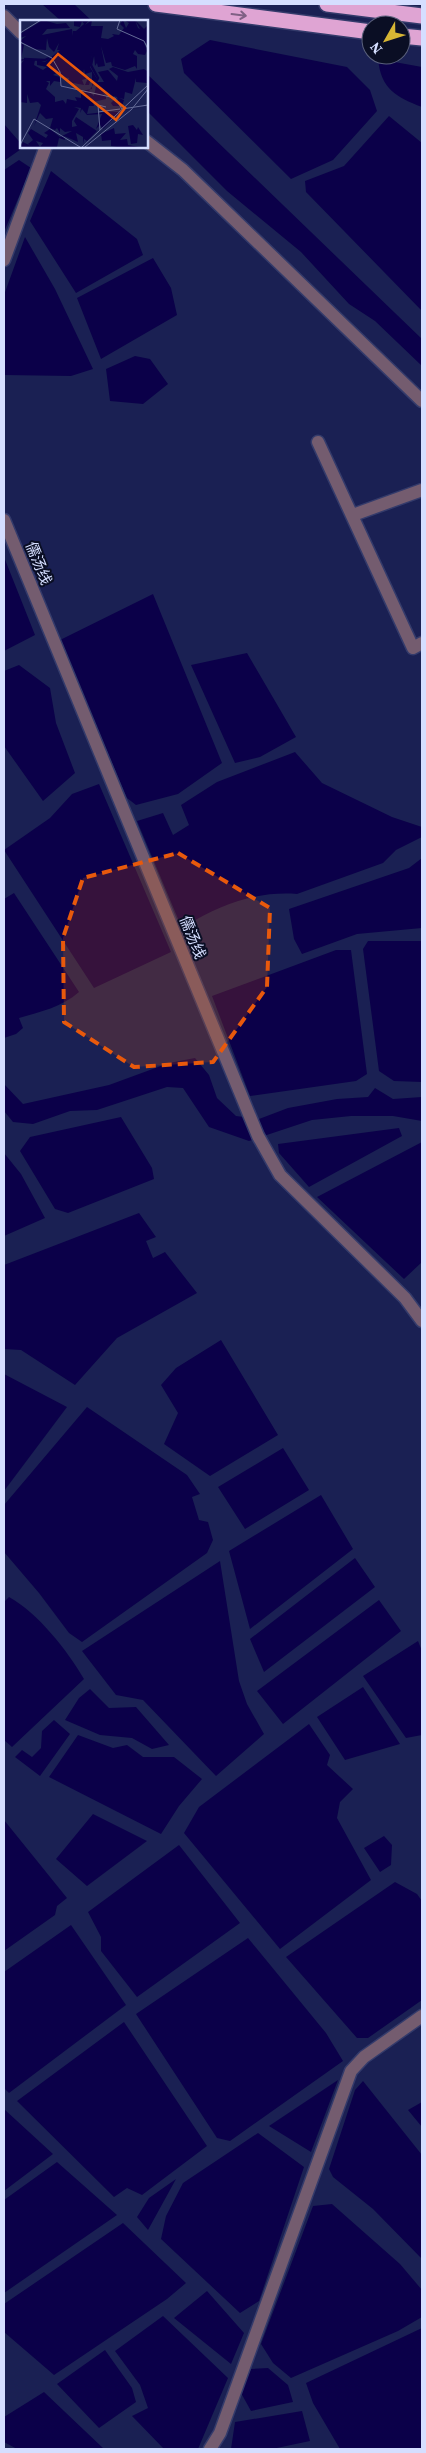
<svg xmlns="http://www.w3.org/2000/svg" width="426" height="2453" viewBox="0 0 426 2453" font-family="'Source Serif 4','Noto Sans SC',serif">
<rect width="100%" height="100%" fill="#1a2053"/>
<path fill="#0b0049" d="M 42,4 L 74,4 L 92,21 L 61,21 Z
M 210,40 L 347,67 L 370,90 L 377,111 L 333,160 L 291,179 L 184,73 L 181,59 Z
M 378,59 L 422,67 L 422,107 C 396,97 381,89 378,59 Z
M 146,73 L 422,339 L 422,366 L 375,321 L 349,304 L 301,252 L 227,191 L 146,110 Z
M 389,116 L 422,143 L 422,311 L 306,192 L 305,181 L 344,166 Z
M 4,124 L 24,147 L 4,161 Z
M 19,160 L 31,168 L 4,232 L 4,170 Z
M 51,171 L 137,239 L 143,255 L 76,293 L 30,221 Z
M 25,237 L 55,289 L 93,369 L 71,376 L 4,375 L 4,295 Z
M 153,258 L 171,288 L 177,315 L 101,359 L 77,298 Z
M 135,356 L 150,359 L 168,384 L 143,404 L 110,401 L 106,369 Z
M 4,557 L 35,635 L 4,651 Z
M 153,594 L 222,763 L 178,794 L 136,805 L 127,798 L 60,640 Z
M 247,653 L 296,737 L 260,757 L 235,763 L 191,665 Z
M 19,665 L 50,688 L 56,723 L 75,773 L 43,801 L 4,746 L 4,671 Z
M 295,752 L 322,783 L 392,817 L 422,827 L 422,837 L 396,850 L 383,863 L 297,894 C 257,891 221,904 187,925 L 179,921 L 137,821 L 163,813 L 173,835 L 189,825 L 181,805 L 217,782 Z
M 99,784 L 171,952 L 94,988 L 4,850 L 50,818 L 72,794 Z
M 422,858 L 422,928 L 357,934 L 302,954 L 294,939 L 289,909 L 409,868 Z
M 14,893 L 79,992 C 62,1007 40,1012 19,1018 L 23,1028 L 16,1034 L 4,1038 L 4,899 Z
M 368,941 L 422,941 L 422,1082 L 394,1081 L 379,1071 L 363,949 Z
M 336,950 L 351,950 L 367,1074 L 356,1081 L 250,1096 L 212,996 Z
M 195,1058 L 209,1075 L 217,1098 L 236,1116 L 259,1119 L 288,1108 L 337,1099 L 368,1097 L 375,1088 L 393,1099 L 422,1097 L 422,1121 L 393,1116 L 351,1116 L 312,1120 L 249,1141 L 209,1127 L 183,1088 L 167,1087 L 97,1110 L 70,1111 L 33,1124 L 13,1122 L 4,1111 L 4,1084 L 23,1104 L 109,1085 L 169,1063 Z
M 121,1117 L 152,1168 L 154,1179 L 68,1213 L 55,1209 L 20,1151 L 30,1137 Z
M 399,1128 L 402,1136 L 309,1187 L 279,1153 L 278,1144 Z
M 422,1142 L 422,1262 L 404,1279 L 317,1197 Z
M 4,1153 L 21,1174 L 45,1218 L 4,1236 Z
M 139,1213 L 156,1237 L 146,1241 L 153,1258 L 165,1252 L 197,1293 L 117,1338 L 75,1385 L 21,1350 L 4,1349 L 4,1265 Z
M 221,1340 L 278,1435 L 210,1476 L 164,1444 L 178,1413 L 161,1385 L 176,1368 Z
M 4,1374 L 67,1407 L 4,1491 Z
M 87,1407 L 187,1475 L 200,1494 L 192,1497 L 199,1520 L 208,1522 L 213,1540 L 207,1553 L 82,1642 L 69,1633 L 39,1593 L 4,1552 L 4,1505 Z
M 283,1448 L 309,1490 L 245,1529 L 218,1487 Z
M 321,1495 L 353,1549 L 250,1629 L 229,1551 Z
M 355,1558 L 375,1587 L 264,1672 L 250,1639 Z
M 220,1561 L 239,1681 L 247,1704 L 264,1734 L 216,1776 L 143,1700 L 116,1695 L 82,1651 Z
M 9,1597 C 38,1613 67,1650 84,1679 L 12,1747 L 4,1740 L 4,1602 Z
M 379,1600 L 401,1631 L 283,1724 L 257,1691 Z
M 418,1641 L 422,1651 L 422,1735 L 406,1738 L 363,1676 Z
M 363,1687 L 400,1744 L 345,1760 L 317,1717 Z
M 90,1689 L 109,1708 L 136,1707 L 169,1745 L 152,1749 L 132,1738 L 100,1735 L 65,1720 L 79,1698 Z
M 54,1720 L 70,1734 L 40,1776 L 15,1757 L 22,1750 L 32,1757 L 41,1748 L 42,1731 Z
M 309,1724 L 330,1755 L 327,1765 L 353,1789 L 340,1802 L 337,1818 L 371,1880 L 280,1949 L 184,1833 L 199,1807 Z
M 78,1735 L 113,1748 L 127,1745 L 143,1757 L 174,1757 L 202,1779 L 179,1806 L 161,1834 L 49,1777 Z
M 93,1814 L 147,1841 L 87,1886 L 56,1859 Z
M 4,1820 L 67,1898 L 57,1906 L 55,1915 L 4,1951 Z
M 384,1836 L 392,1845 L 391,1865 L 380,1872 L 364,1848 Z
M 179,1845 L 240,1923 L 137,1997 L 101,1951 L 101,1937 L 88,1912 Z
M 395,1882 L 417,1894 L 422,1901 L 422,2000 L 368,2038 L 357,2038 L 286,1957 Z
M 71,1925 L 126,2005 L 9,2093 L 4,2088 L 4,1972 Z
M 248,1938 L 326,2033 L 343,2061 L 230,2141 L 217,2138 L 136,2014 Z
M 124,2022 L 207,2146 L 142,2195 L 127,2188 L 114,2197 L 17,2101 Z
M 338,2080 L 311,2152 L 269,2126 Z
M 363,2081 L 422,2155 L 422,2259 L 373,2209 L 333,2177 L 329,2169 L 355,2090 Z
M 422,2102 L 422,2127 L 408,2110 Z
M 4,2109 L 53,2154 L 4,2191 Z
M 258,2133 L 304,2167 L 259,2301 L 240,2313 L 161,2239 L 166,2216 L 183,2183 Z
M 57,2162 L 117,2215 L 4,2293 L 4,2200 Z
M 176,2179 L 148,2230 L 137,2217 L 149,2198 Z
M 332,2204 L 400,2264 L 422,2290 L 422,2317 L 398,2331 L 291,2378 L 273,2363 L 261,2344 L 313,2206 Z
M 123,2223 L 186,2283 L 167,2299 L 54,2375 L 4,2332 L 4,2304 Z
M 207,2291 L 244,2333 L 231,2364 L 174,2318 Z
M 163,2316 L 228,2378 L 198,2449 L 164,2449 L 132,2416 L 148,2408 L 140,2385 L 115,2351 Z
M 422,2328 L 422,2449 L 340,2449 L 313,2403 L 306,2383 Z
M 105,2350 L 132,2388 L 136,2402 L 99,2428 L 57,2384 Z
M 268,2368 L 288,2385 L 293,2402 L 251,2411 L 241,2393 L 251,2369 Z
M 44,2392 L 104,2449 L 17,2449 L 4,2442 L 4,2417 Z
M 302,2411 L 310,2441 L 272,2449 L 231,2449 L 235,2422 Z"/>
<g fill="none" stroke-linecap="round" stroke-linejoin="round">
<defs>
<path id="minor" d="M 4,16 L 21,33
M 146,141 L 183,170 L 422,401
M 4,260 L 46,146
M 318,442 L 413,648 L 422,643
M 353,515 L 422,490
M 4,520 L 258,1136 L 280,1175 L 405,1298 L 422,1321
M 210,2449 L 220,2433 L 351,2071 L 364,2057 L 422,2016"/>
<path id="highway" d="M 156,4 L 371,32
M 327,4 L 422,16
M 401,36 L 422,38"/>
</defs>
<use href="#minor" stroke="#343b6b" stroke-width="15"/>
<use href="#highway" stroke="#343b6b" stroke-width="18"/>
<use href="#minor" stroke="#745c6f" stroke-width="12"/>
<use href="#highway" stroke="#dfa4d3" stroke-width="15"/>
</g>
<defs><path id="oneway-shaft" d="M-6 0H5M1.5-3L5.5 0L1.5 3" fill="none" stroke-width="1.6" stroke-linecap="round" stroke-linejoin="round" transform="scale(1.25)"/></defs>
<use stroke="#7f6084" href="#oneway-shaft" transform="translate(239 15) rotate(7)"/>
<path fill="#e8590c" fill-opacity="0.2" stroke="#e8590c" stroke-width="4" stroke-dasharray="10 6" stroke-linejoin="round" d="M 178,853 L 270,908 L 267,987 L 213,1062 L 134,1067 L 64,1022 L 63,938 L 83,878 Z"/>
<g text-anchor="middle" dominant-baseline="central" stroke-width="4" stroke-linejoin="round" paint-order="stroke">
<g font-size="15" fill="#d5deff" stroke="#0a0e24">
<text transform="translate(39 563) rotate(68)">儒汤线</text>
<text transform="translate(193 937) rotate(68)">儒汤线</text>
</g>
</g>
<g transform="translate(20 20)">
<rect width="128" height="128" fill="#1a2053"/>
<path d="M 23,0 L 37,4 L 46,3 L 50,8 L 27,9 L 22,15 L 52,9 L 53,16 L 53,11 L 56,11 L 64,4 L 62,1 L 60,7 L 54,6 L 54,0 L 69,0 L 65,5 L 72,0 L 71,6 L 83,6 L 81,18 L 88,19 L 94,16 L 92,14 L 99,15 L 104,8 L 100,4 L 103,0 L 106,8 L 109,3 L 104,0 L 115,0 L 118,8 L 120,9 L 115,0 L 124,9 L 128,5 L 127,24 L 124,22 L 127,31 L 125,35 L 118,34 L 115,30 L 113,34 L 117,36 L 117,49 L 115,46 L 105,50 L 92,46 L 91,42 L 86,43 L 81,26 L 85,46 L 78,47 L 77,43 L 75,46 L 74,35 L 69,33 L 72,35 L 70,47 L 77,59 L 69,71 L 74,76 L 77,62 L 84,62 L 78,52 L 88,50 L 97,61 L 98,56 L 89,49 L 93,47 L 108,52 L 124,49 L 127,51 L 127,63 L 116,62 L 116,58 L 112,74 L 105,72 L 104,79 L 99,78 L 104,80 L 102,86 L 93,86 L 91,83 L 95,79 L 99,84 L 97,77 L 82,73 L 86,76 L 86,79 L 73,82 L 74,86 L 69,86 L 67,94 L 127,87 L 88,92 L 100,92 L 83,109 L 80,105 L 76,109 L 82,94 L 67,95 L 62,89 L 60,93 L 61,88 L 54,87 L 59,89 L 52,101 L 52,107 L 57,106 L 54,101 L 56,97 L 77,111 L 67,121 L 64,119 L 63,124 L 63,117 L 56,113 L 58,122 L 44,116 L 45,120 L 39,118 L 37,127 L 20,127 L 23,123 L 16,121 L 20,127 L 0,127 L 3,122 L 11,126 L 8,124 L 13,120 L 8,113 L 11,109 L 26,118 L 28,115 L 24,113 L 30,109 L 40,117 L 52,111 L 45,112 L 40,108 L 40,113 L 37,108 L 35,110 L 30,108 L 33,98 L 26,99 L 20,93 L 14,106 L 21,85 L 18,82 L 10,83 L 7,74 L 7,83 L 0,82 L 0,45 L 4,40 L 0,42 L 0,22 L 4,25 L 1,39 L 15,40 L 14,45 L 23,50 L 27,47 L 17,45 L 17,40 L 25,42 L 40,30 L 37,30 L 39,23 L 34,32 L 29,27 L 27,18 L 26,30 L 13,29 L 0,21 L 6,16 L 0,18 L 0,14 ZM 64,49 L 65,54 L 72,52 L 72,69 L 61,71 L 61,78 L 55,77 L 57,81 L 47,79 L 46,84 L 43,80 L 35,82 L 35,77 L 26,69 L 29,63 L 26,61 L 30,61 L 30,66 L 34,61 L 40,62 L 40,57 L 33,55 L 40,51 L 41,57 L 49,58 L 48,62 L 64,65 L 62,60 L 68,58 L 65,65 L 69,65 L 71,58 L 63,54 ZM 113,105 L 117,110 L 118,107 L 123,115 L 118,114 L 117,123 L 111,124 L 108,106 ZM 94,108 L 95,114 L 106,113 L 100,120 L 107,119 L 108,125 L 119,127 L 97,127 L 91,126 L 91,120 L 82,121 L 81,114 Z" fill="#0b0049" fill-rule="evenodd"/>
<path fill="none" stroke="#0b0049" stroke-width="2.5" d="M 70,33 L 73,35 L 71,45 L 78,58 L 75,64M 4,39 L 25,40 L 29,38"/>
<path fill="none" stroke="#656c98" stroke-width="1" d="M 100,0 L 97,9 L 124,21 L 128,29M 0,13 L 21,0M 0,22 L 32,38 L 40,52 L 41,66 L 95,78 L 102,89 L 128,85M 78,92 L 100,89M 80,110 L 78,85 L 86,87M 0,125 L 14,99 L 60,127M 62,127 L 128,65M 65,127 L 111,90 L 128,69"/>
<path fill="#e8590c" fill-opacity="0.15" stroke="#e8590c" stroke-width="2.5" d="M 38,34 L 105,88 L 96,100 L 28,45 Z"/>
<rect width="128" height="128" fill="none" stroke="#d5deff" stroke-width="2.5"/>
</g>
<rect width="426" height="2453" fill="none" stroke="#d5deff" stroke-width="10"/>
<g transform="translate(386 40) rotate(231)"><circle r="24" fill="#0a0e24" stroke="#5b617c"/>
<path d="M0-4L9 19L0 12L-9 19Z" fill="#d6b534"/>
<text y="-8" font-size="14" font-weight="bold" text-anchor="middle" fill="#d5deff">N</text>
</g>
</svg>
